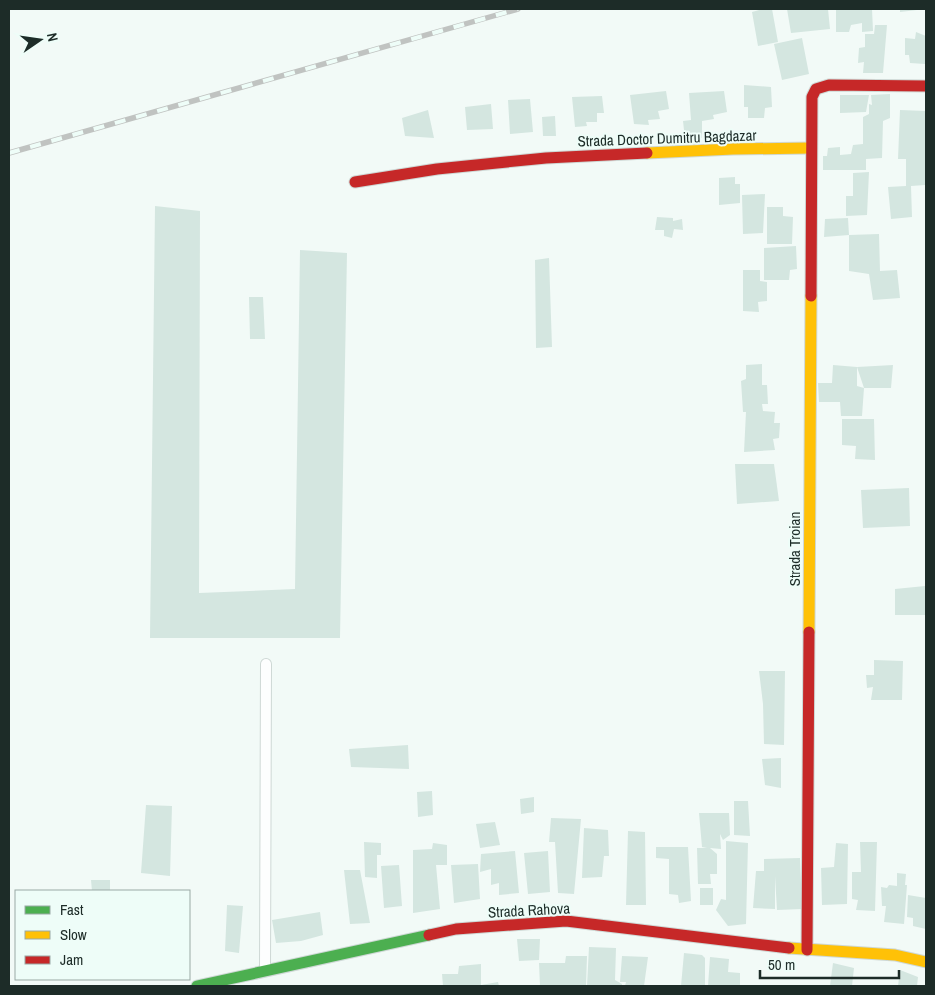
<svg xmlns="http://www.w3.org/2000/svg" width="935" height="995" viewBox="0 0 935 995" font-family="'Archivo Narrow',sans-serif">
<rect width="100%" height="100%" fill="#f2faf7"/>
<path fill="#d4e6e0" d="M 763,9 L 772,9 L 778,42 L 758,46 L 752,12 Z
M 787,9 L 828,9 L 830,29 L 791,33 Z
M 836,9 L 872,9 L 873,31 L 862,32 L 862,23 L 851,25 L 849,32 L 836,32 Z
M 900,9 L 917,9 L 917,10 L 900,12 Z
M 875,25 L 887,25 L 883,73 L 863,73 L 864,62 L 858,63 L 859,48 L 865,47 L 865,34 L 874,34 Z
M 916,32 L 926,36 L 925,64 L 910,63 L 909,55 L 905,55 L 905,38 L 915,39 Z
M 802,38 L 809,74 L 782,80 L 774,44 Z
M 744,85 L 771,87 L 772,107 L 765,108 L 764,118 L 748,118 L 748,107 L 744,107 Z
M 666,91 L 669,109 L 658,111 L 660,119 L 648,120 L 649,125 L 634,124 L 630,95 Z
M 724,91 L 727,112 L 713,115 L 714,119 L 702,121 L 702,138 L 685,139 L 683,121 L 691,120 L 689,93 Z
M 890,94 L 890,118 L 883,121 L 882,158 L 866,159 L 866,170 L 823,170 L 823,156 L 827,156 L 828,148 L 840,147 L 840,155 L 851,154 L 853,145 L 863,144 L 863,117 L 869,114 L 869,104 L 872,105 L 871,95 Z
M 840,95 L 869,95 L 866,112 L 840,113 Z
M 602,96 L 604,113 L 597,113 L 597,122 L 586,122 L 587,126 L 575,127 L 572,97 Z
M 530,99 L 533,132 L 510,134 L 508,100 Z
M 491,104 L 493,129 L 467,130 L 465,107 Z
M 428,110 L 434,138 L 405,136 L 402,118 Z
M 900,110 L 926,111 L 925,185 L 911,186 L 912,217 L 891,219 L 888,187 L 906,186 L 906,159 L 898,159 Z
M 555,116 L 556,136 L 543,136 L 542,117 Z
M 869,172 L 867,215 L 846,216 L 846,196 L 853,196 L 853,173 Z
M 735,177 L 735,184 L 740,184 L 740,203 L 719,205 L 719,178 Z
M 765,194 L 763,233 L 743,234 L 742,195 Z
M 155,206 L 200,211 L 199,593 L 295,589 L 300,250 L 347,253 L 340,638 L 150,638 Z
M 767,207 L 783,207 L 783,216 L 793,217 L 792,244 L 767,244 Z
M 657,217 L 673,218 L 673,221 L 682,219 L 683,230 L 674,229 L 672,238 L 664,236 L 664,230 L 655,230 Z
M 848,218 L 849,235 L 824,237 L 825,219 Z
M 879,234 L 880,271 L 897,270 L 900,298 L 873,300 L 869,274 L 849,271 L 849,235 Z
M 796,246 L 797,269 L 790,270 L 789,280 L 764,280 L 764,248 Z
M 549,258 L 552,347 L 536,348 L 535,260 Z
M 743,270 L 760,270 L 760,281 L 767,282 L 767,301 L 758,302 L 759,312 L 743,311 Z
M 249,297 L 263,297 L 265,339 L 250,339 Z
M 762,364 L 762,385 L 767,385 L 768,404 L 762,404 L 763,411 L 775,412 L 774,423 L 780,423 L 779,438 L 773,439 L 775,450 L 744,452 L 746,412 L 743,412 L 741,381 L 746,379 L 746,365 Z
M 833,365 L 857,367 L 857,386 L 864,388 L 857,367 L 893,365 L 891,388 L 864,388 L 862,416 L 841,416 L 840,402 L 819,402 L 818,383 L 832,383 Z
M 842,419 L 874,419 L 875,460 L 855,459 L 856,446 L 842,445 Z
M 735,464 L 774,464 L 779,501 L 737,504 Z
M 909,488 L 910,526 L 863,528 L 861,490 Z
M 925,586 L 926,615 L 895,615 L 895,589 Z
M 874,660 L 903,661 L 902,700 L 871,700 L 873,687 L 867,688 L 866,675 L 874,675 Z
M 759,671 L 785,671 L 784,745 L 764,744 L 763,704 Z
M 408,745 L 409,769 L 351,767 L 349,749 Z
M 781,758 L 781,788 L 765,785 L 762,759 Z
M 432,791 L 433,815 L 418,817 L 417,792 Z
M 534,797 L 534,812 L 521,814 L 520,799 Z
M 734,801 L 748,801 L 750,836 L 734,835 Z
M 146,805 L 172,806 L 170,876 L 141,873 Z
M 699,813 L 729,813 L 730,835 L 723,840 L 720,834 L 721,849 L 710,848 L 717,854 L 717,874 L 710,874 L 711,884 L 698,884 L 697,848 L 707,848 L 702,847 Z
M 551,818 L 581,819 L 574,894 L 558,893 L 555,842 L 549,842 Z
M 495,822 L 500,845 L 480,848 L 476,824 Z
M 584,828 L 608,830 L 609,856 L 604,856 L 602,877 L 582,878 Z
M 628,831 L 645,832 L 646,905 L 626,905 Z
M 726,841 L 748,843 L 746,924 L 728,926 L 716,910 L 721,899 L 726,900 Z
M 364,842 L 381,843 L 381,855 L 377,855 L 377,878 L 365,877 Z
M 860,842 L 877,842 L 875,911 L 856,910 L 858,900 L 852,899 L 852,872 L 861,872 Z
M 433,843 L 447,845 L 447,865 L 436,865 L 440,909 L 413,913 L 413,850 L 432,849 Z
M 836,843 L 848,844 L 847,904 L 822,905 L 821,868 L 834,867 Z
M 656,847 L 688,847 L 691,901 L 679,903 L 678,895 L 669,894 L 669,859 L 656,858 Z
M 515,851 L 519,893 L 499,895 L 499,883 L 491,885 L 491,869 L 480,872 L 481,854 Z
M 548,851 L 550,892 L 528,894 L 524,853 Z
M 800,858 L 802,909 L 777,910 L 775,876 L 775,909 L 753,908 L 756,871 L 764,871 L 764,859 Z
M 478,864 L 480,899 L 454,903 L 451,865 Z
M 399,865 L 402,906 L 384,908 L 381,866 Z
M 344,870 L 360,870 L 370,923 L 350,924 Z
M 897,873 L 906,874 L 905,885 L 907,885 L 904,924 L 884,922 L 886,906 L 882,906 L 881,887 L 887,888 L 889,885 L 897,886 Z
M 91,880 L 110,880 L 110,891 L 92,891 Z
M 700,888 L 713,888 L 713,905 L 700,905 Z
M 908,895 L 926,898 L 926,929 L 913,926 L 913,918 L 907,917 Z
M 227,905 L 243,906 L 239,953 L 225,951 Z
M 320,912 L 323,935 L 301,941 L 276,943 L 272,920 Z
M 517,939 L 540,939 L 539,960 L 519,961 Z
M 589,947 L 616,948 L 615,980 L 622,984 L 622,986 L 587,986 Z
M 684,953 L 702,955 L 705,958 L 705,986 L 681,986 Z
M 566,956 L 587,956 L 586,986 L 540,986 L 539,963 L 565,963 Z
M 622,956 L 648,957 L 644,986 L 625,986 L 626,982 L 620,982 Z
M 710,957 L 729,959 L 728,972 L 740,973 L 740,986 L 708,986 Z
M 833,963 L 854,968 L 852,986 L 830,986 Z
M 481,964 L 481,985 L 498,982 L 499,986 L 443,986 L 442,974 L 458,974 L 459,966 Z
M 900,970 L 918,977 L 917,986 L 898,986 Z"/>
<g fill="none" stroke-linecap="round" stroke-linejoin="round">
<defs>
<path id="lane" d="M 265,971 L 266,664"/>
<path id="fast" d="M 197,986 L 429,935"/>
<path id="slow" d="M 647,153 L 733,149 L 811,148
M 809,632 L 811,296
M 789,948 L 895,955 L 926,962"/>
<path id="jam" d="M 355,182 L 437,169 L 546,158 L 647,153
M 811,296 L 812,97 L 816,89 L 829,85 L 926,86
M 429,935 L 456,929 L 566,921 L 789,948
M 807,950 L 809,632"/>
</defs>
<use href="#lane" stroke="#ced8d5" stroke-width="12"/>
<use href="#fast" stroke="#ced8d5" stroke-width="13"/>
<use href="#slow" stroke="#ced8d5" stroke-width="13"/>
<use href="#jam" stroke="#ced8d5" stroke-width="13"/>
<use href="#lane" stroke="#fdfefe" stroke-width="10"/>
<use href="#fast" stroke="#4caf50" stroke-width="11"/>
<use href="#slow" stroke="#ffc107" stroke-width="11"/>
<use href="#jam" stroke="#c62828" stroke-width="11"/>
<defs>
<path id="rail" d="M 9,153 L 518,9"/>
</defs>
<use href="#rail" stroke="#c0c3c1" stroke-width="5.5"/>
<use href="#rail" stroke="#eefdf8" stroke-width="4" stroke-dasharray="11" stroke-linecap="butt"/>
</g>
<g text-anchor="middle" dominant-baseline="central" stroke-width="4" stroke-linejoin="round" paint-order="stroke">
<g font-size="15" fill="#1d2c28" stroke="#eefdf8">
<text transform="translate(667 138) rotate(-2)">Strada Doctor Dumitru Bagdazar</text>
<text transform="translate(794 549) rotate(-90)">Strada Troian</text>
<text transform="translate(529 910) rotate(-3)">Strada Rahova</text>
</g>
</g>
<rect width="935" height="995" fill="none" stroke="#1d2c28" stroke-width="20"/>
<rect x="15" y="890" width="175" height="90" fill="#eefdf8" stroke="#9aa9a5"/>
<rect x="25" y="906" width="25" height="8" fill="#4caf50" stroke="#9aa9a5"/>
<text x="60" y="915" font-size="15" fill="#1d2c28">Fast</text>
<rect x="25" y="931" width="25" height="8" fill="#ffc107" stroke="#9aa9a5"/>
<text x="60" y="940" font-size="15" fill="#1d2c28">Slow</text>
<rect x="25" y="956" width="25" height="8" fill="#c62828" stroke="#9aa9a5"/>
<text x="60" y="965" font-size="15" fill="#1d2c28">Jam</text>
<g transform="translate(40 40) rotate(77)" stroke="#eefdf8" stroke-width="4" paint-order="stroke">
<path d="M0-4L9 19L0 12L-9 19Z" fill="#1d2c28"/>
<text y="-8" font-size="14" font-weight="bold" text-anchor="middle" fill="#1d2c28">N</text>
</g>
<path d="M760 970v8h139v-8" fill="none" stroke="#1d2c28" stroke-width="2.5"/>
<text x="768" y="970" font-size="15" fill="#1d2c28" stroke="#eefdf8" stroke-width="4" paint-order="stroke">50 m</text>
</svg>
